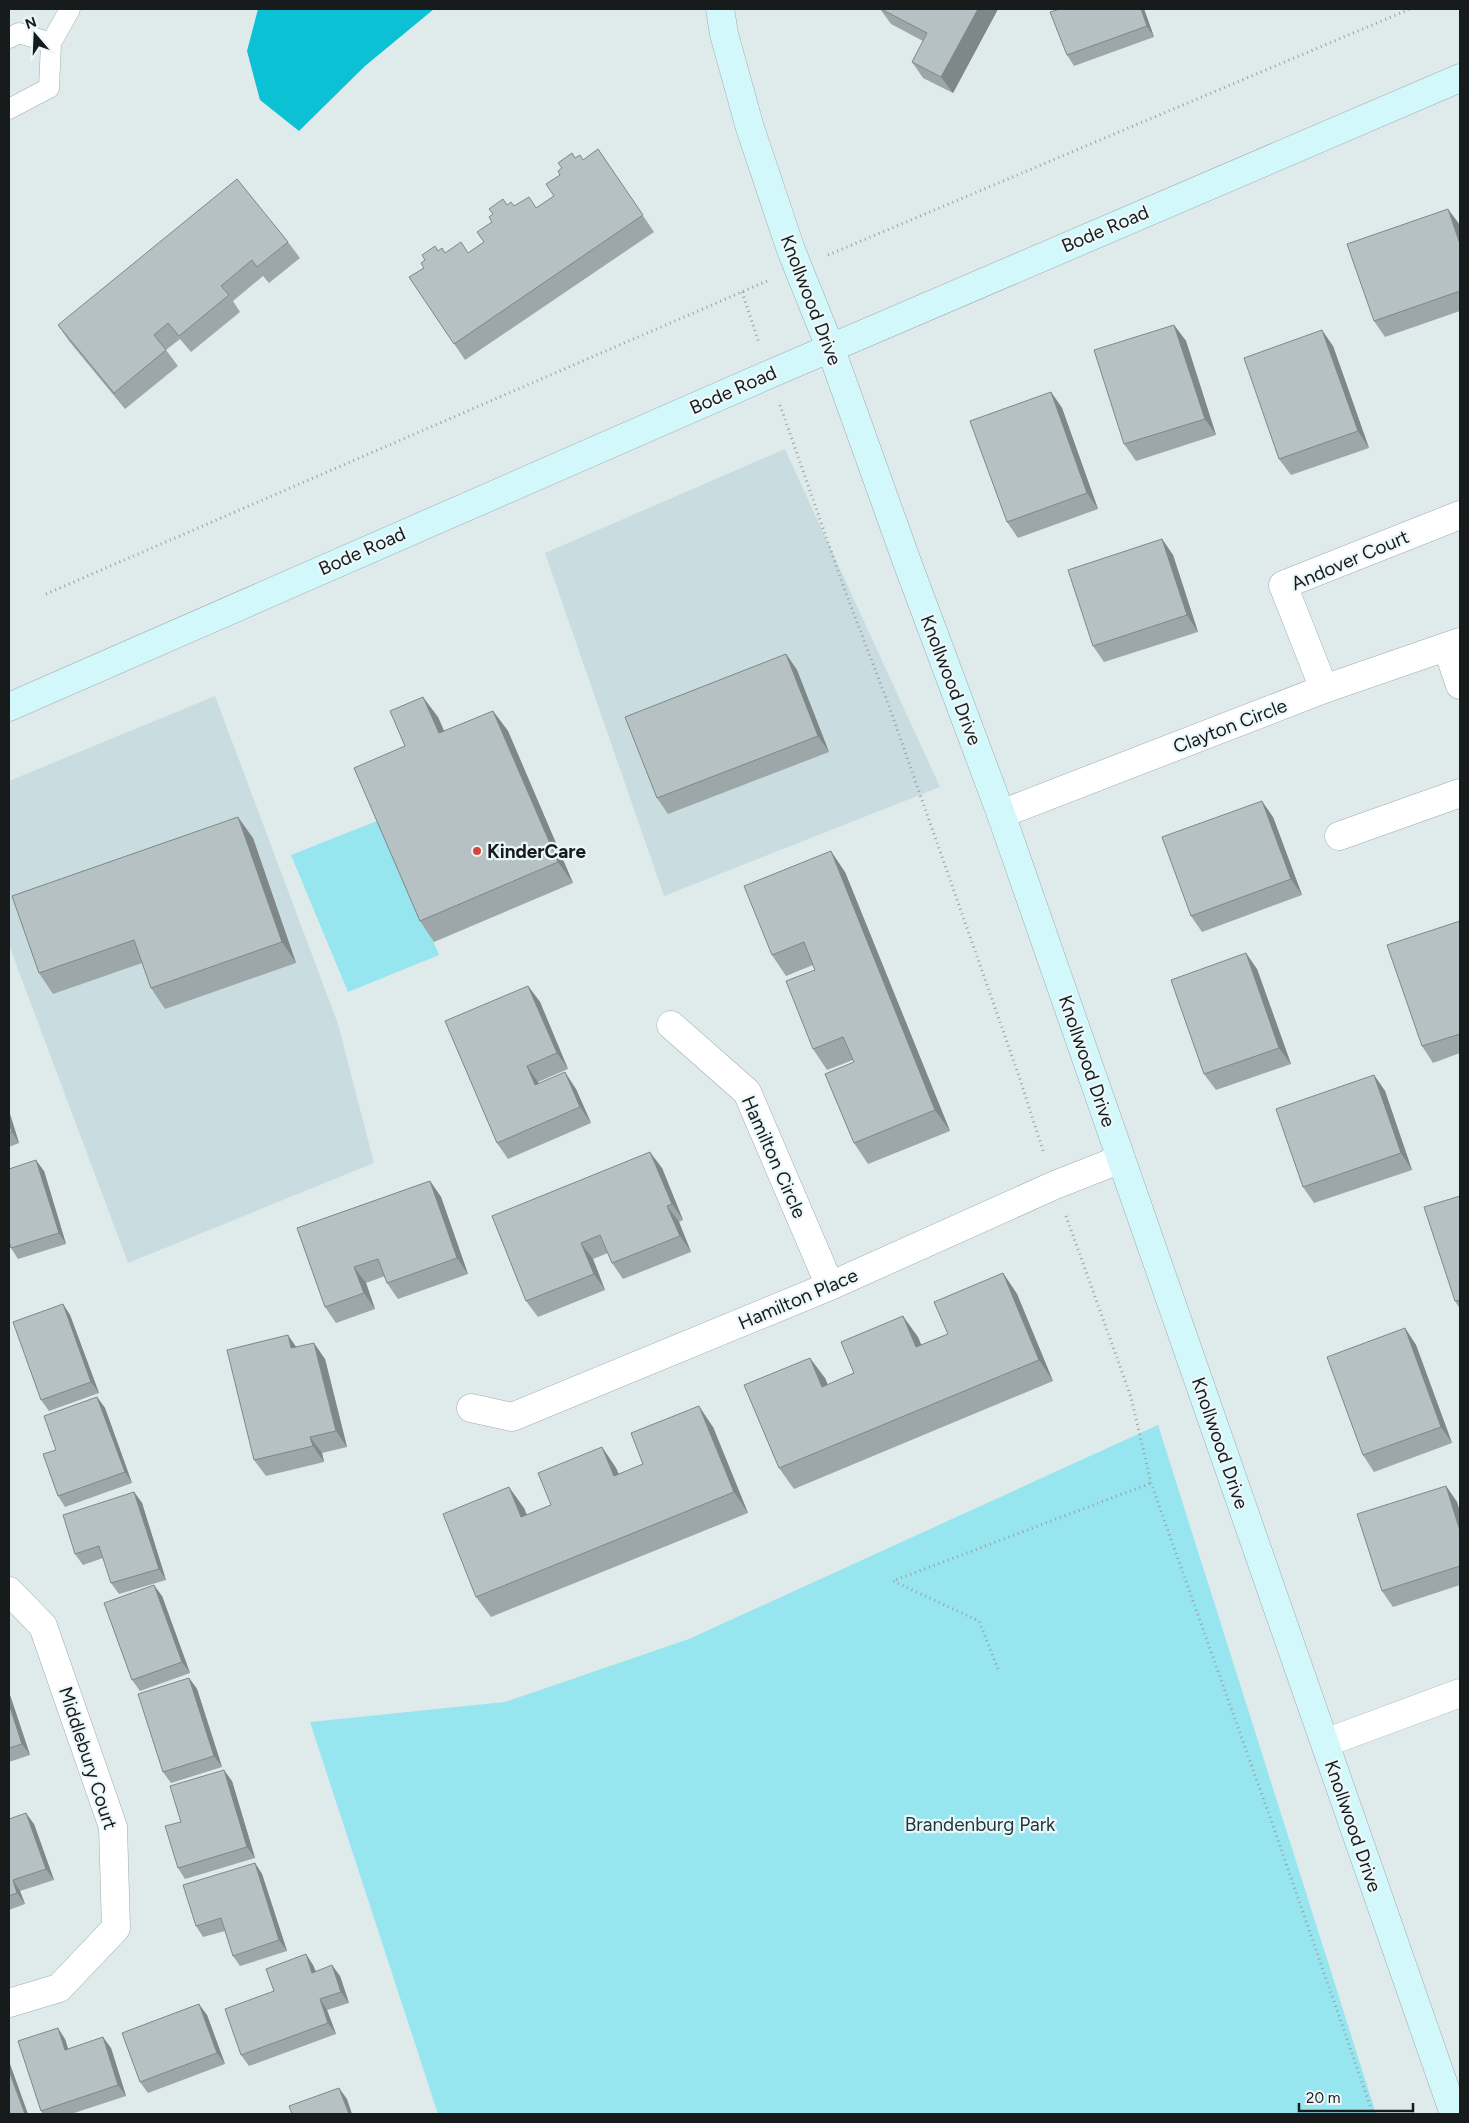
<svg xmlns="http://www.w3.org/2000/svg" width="1469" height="2123" viewBox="0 0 1469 2123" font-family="Figtree,sans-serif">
<rect width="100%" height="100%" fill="#dfeaeb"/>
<path fill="#c9dde0" d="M 785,449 L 940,787 L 664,896 L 545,553 Z
M 215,696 L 338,1024 L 374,1163 L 128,1263 L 9,945 L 9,781 Z"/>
<path fill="#97e5ef" d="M 382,819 L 439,955 L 348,992 L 291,855 Z
M 1158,1425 L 1376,2114 L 438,2114 L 310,1722 L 505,1702 L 689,1639 Z"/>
<path fill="#0cc1d3" d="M 258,9 L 434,9 L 365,66 L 299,131 L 260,100 L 247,51 Z"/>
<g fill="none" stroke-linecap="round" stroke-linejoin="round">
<defs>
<path id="lane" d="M 9,38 L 19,33 L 51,43
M 9,109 L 49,88 L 51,43 L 70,9"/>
<path id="street" d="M 1447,647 L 1460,685
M 1324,689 L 1283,585 L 1460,515
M 1001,814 L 1324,689 L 1460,642
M 1339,836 L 1460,793
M 671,1025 L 747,1092 L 830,1286
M 471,1408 L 512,1417 L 830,1286 L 1055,1185 L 1121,1159
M 9,1591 L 43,1626 L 113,1827 L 116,1928 L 59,1988 L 9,2003
M 1325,1743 L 1460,1693"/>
<path id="secondary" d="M 720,9 L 724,34 L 750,128 L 791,250 L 830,347 L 907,562 L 1001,814 L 1454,2114
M 9,707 L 770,374 L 1460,78"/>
</defs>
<use href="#lane" stroke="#a1abad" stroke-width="21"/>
<use href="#street" stroke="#a1abad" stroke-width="29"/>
<use href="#secondary" stroke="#a1abad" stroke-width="29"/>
<path stroke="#98a1a2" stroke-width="3" stroke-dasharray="1 4" stroke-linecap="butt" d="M 828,255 L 1410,9
M 742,292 L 759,343
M 780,405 L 844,588 L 889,706 L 1020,1079 L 1044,1154
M 46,594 L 767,281
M 1066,1216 L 1131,1397 L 1151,1483 L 1272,1823 L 1373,2114
M 998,1669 L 979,1621 L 893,1581 L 1151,1483"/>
<use href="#lane" stroke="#fff" stroke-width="20"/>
<use href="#street" stroke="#fff" stroke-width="28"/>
<use href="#secondary" stroke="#d3f8fc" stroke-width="28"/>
</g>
<path fill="#9da6a8" d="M 880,9 L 998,9 L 953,93 L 923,78 L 912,62 L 923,41 L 891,24 Z
M 1144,9 L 1154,37 L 1074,66 L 1067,55 Z
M 598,149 L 654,232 L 465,360 L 409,277 L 424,268 L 438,251 L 445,253 L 468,253 L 484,242 L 492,222 L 493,215 L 507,205 L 536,208 L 554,196 L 560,175 L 575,158 L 583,160 Z
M 1460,225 L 1460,311 L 1385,337 L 1374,321 Z
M 288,242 L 300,258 L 269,283 L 263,276 L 233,301 L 240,312 L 191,352 L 180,339 L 166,350 L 178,366 L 125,409 L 69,341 L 58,325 Z
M 1174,325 L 1186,341 L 1216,435 L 1136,461 L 1124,444 Z
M 1333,346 L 1369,448 L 1291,475 L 1279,459 Z
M 1051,392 L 1062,408 L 1098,509 L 1018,538 L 1007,522 Z
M 1162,539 L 1173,555 L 1198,632 L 1104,662 L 1093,646 Z
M 786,654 L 797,670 L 829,752 L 668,814 L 657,798 Z
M 493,711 L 508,731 L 573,883 L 434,942 L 420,921 L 405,746 L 438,717 L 444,731 Z
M 1273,817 L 1302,895 L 1202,932 L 1191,916 Z
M 253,838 L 296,963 L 165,1009 L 151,988 L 142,963 L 53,994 L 39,973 Z
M 845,872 L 950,1131 L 868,1164 L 854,1143 L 854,1062 L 853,1060 L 827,1070 L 813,1049 L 815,970 L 813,965 L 786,976 L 772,955 Z
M 1460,921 L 1460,1053 L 1433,1063 L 1422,1046 Z
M 1257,969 L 1291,1064 L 1216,1090 L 1204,1074 Z
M 528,986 L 540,1002 L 568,1069 L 538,1082 L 539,1084 L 576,1089 L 591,1123 L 508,1159 L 497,1143 Z
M 1374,1075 L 1385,1091 L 1412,1170 L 1314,1203 L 1303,1187 Z
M 9,1111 L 19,1143 L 9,1147 Z
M 662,1168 L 683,1220 L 679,1222 L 691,1252 L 623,1279 L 612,1263 L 608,1253 L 593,1259 L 605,1290 L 538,1317 L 526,1301 L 492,1216 Z
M 44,1171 L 66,1244 L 18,1259 L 11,1248 Z
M 430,1181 L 441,1197 L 468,1274 L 398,1299 L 387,1283 L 385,1276 L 366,1283 L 375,1309 L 336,1323 L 325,1307 L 297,1228 Z
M 1460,1196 L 1460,1309 L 1455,1301 Z
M 1003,1273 L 1017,1294 L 1053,1381 L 794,1489 L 779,1468 L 825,1378 L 828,1385 L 854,1373 L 918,1337 L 921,1345 L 948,1334 Z
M 63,1304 L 70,1315 L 99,1393 L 49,1411 L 41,1400 Z
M 1405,1328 L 1416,1345 L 1452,1443 L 1374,1472 L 1363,1455 Z
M 296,1347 L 325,1359 L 347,1447 L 322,1453 L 324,1462 L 266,1476 L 254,1460 Z
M 97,1397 L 105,1408 L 132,1483 L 65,1507 L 58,1496 L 56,1450 Z
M 713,1427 L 748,1513 L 491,1617 L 476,1597 L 524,1508 L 527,1515 L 551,1505 L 602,1447 L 616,1468 L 619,1474 L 643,1464 Z
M 1446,1486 L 1457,1502 L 1460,1512 L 1460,1585 L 1393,1607 L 1382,1591 Z
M 134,1492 L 142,1503 L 166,1580 L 119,1594 L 111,1583 L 103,1558 L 83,1565 L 75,1554 Z
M 162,1596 L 190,1673 L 140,1691 L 132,1680 Z
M 189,1678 L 197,1689 L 222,1767 L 171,1783 L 163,1772 Z
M 9,1692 L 30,1755 L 9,1762 Z
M 232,1781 L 255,1858 L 185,1879 L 178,1868 Z
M 9,1819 L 34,1824 L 54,1880 L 20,1891 L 25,1904 L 9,1910 Z
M 255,1863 L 262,1874 L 287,1951 L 240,1966 L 233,1956 L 225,1931 L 203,1937 L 196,1926 Z
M 313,1965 L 316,1971 L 340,1976 L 349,2003 L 327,2010 L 336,2034 L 249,2066 L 241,2055 L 274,1991 Z
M 207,2015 L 225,2064 L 148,2093 L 140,2082 Z
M 65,2039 L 68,2049 L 111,2048 L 126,2096 L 71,2114 L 43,2114 L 41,2111 Z"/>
<path fill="#7f8788" d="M 978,9 L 998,9 L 953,93 L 941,77 Z
M 1141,9 L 1144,9 L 1154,37 L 1147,26 Z
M 1448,209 L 1460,225 L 1460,244 Z
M 1174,325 L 1186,341 L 1216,435 L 1205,419 Z
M 1322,330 L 1333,346 L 1369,448 L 1358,431 Z
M 1051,392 L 1062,408 L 1098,509 L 1087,493 Z
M 1162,539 L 1173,555 L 1198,632 L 1187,615 Z
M 786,654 L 797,670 L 829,752 L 818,736 Z
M 423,697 L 438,717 L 454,754 L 439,733 Z
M 493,711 L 508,731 L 573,883 L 558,862 Z
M 1262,801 L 1273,817 L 1302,895 L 1291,879 Z
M 238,817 L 253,838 L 296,963 L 282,942 Z
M 831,851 L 845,872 L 950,1131 L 935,1110 Z
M 1246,953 L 1257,969 L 1291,1064 L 1279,1048 Z
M 528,986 L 540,1002 L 568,1069 L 557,1053 Z
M 527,1066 L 538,1082 L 546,1102 L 535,1085 Z
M 565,1072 L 576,1089 L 591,1123 L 580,1107 Z
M 1374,1075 L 1385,1091 L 1412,1170 L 1401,1153 Z
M 9,1111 L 19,1143 L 12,1132 L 9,1123 Z
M 650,1152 L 662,1168 L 683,1220 L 672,1204 Z
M 36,1160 L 44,1171 L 66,1244 L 59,1233 Z
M 430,1181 L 441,1197 L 468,1274 L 457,1258 Z
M 667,1206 L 679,1222 L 691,1252 L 680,1236 Z
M 581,1243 L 593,1259 L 605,1290 L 594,1274 Z
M 354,1267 L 366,1283 L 375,1309 L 364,1293 Z
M 1003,1273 L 1017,1294 L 1053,1381 L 1039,1360 Z
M 63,1304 L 70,1315 L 99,1393 L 91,1382 Z
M 903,1316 L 918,1337 L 931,1368 L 916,1347 Z
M 1405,1328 L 1416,1345 L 1452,1443 L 1441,1427 Z
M 288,1335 L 299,1351 L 291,1348 Z
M 314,1343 L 325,1359 L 347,1447 L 336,1431 Z
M 810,1358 L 825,1378 L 837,1408 L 822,1387 Z
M 97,1397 L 105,1408 L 132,1483 L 125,1472 Z
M 699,1406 L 713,1427 L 748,1513 L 734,1492 Z
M 310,1437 L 322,1453 L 324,1462 L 313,1446 Z
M 602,1447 L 616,1468 L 628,1497 L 614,1476 Z
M 1446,1486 L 1457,1502 L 1460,1512 L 1460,1531 Z
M 509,1487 L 524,1508 L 536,1538 L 521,1517 Z
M 134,1492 L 142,1503 L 166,1580 L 159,1569 Z
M 154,1585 L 162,1596 L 190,1673 L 182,1662 Z
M 189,1678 L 197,1689 L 222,1767 L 214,1756 Z
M 9,1692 L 30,1755 L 22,1744 L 9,1704 Z
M 224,1770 L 232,1781 L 255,1858 L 247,1847 Z
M 26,1813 L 34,1824 L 54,1880 L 46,1869 Z
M 255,1863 L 262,1874 L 287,1951 L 279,1940 Z
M 13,1880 L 20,1891 L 25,1904 L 17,1893 Z
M 306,1954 L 313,1965 L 320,1984 L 312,1973 Z
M 332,1965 L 340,1976 L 349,2003 L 341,1992 Z
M 320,1999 L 327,2010 L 336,2034 L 328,2023 Z
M 199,2004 L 207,2015 L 225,2064 L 217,2053 Z
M 58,2028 L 65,2039 L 72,2061 L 65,2050 Z
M 103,2037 L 111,2048 L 126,2096 L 118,2085 Z
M 9,2061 L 28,2114 L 25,2114 L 9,2071 Z
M 339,2088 L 347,2099 L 352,2114 L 349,2114 Z"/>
<path fill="#b6c1c3" stroke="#7f8788" d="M 881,9 L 978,9 L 941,77 L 912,62 L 927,33 Z
M 1060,9 L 1141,9 L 1147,26 L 1067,55 L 1050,12 Z
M 598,149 L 643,215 L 454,344 L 409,277 L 424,268 L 421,263 L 425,260 L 422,255 L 435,246 L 438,251 L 442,248 L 445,253 L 461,242 L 468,253 L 484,242 L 477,232 L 492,222 L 489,217 L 493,214 L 489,209 L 503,199 L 507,205 L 511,202 L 514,206 L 529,197 L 536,208 L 554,196 L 546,184 L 560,175 L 558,171 L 562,168 L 558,163 L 572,153 L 575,158 L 580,155 L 583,160 Z
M 237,179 L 288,242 L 257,267 L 252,260 L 221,286 L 229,295 L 179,336 L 168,323 L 154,335 L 166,350 L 114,393 L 58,325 Z
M 1448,209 L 1460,244 L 1460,291 L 1374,321 L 1347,244 Z
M 1174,325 L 1205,419 L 1124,444 L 1094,350 Z
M 1322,330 L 1358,431 L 1279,459 L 1244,358 Z
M 1051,392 L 1087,493 L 1007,522 L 970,421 Z
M 1162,539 L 1187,615 L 1093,646 L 1068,570 Z
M 786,654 L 818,736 L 657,798 L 625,717 Z
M 423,697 L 439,733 L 493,711 L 558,862 L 420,921 L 354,768 L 405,746 L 390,711 Z
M 1262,801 L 1291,879 L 1191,916 L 1162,837 Z
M 238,817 L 282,942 L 151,988 L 134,940 L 39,973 L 12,896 Z
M 831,851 L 935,1110 L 854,1143 L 825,1074 L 854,1062 L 843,1037 L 813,1049 L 786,981 L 815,970 L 804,942 L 772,955 L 744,886 Z
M 1460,921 L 1460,1034 L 1422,1046 L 1387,945 Z
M 1246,953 L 1279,1048 L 1204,1074 L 1171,980 Z
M 528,986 L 557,1053 L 527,1066 L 535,1085 L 565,1072 L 580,1107 L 497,1143 L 445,1021 Z
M 1374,1075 L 1401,1153 L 1303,1187 L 1276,1109 Z
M 9,1123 L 12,1132 L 9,1133 Z
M 650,1152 L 672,1204 L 667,1206 L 680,1236 L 612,1263 L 600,1235 L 581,1243 L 594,1274 L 526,1301 L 492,1216 Z
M 36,1160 L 59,1233 L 11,1248 L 9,1241 L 9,1169 Z
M 430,1181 L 457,1258 L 387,1283 L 378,1259 L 354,1267 L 364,1293 L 325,1307 L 297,1228 Z
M 1460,1196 L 1460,1300 L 1455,1301 L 1424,1207 Z
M 1003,1273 L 1039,1360 L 779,1468 L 744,1385 L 810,1358 L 822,1387 L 854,1373 L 841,1342 L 903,1316 L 916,1347 L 948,1334 L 934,1302 Z
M 63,1304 L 91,1382 L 41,1400 L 13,1322 Z
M 1405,1328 L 1441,1427 L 1363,1455 L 1327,1357 Z
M 288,1335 L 291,1348 L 314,1343 L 336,1431 L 310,1437 L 313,1446 L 254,1460 L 227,1350 Z
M 97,1397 L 125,1472 L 58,1496 L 43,1454 L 56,1450 L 44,1416 Z
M 699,1406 L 734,1492 L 476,1597 L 443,1514 L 509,1487 L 521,1517 L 551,1505 L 538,1473 L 602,1447 L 614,1476 L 643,1464 L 631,1433 Z
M 1446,1486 L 1460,1531 L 1460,1566 L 1382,1591 L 1357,1514 Z
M 134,1492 L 159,1569 L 111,1583 L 99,1546 L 75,1554 L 63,1515 Z
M 154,1585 L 182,1662 L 132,1680 L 104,1603 Z
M 189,1678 L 214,1756 L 163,1772 L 138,1694 Z
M 9,1704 L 22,1744 L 9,1748 Z
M 224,1770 L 247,1847 L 178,1868 L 165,1826 L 181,1822 L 170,1786 Z
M 26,1813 L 46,1869 L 13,1880 L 17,1893 L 9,1896 L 9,1819 Z
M 255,1863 L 279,1940 L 233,1956 L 221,1918 L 196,1926 L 183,1885 Z
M 306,1954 L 312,1973 L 332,1965 L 341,1992 L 320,1999 L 328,2023 L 241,2055 L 225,2009 L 274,1991 L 266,1969 Z
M 199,2004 L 217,2053 L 140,2082 L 122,2033 Z
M 58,2028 L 65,2050 L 103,2037 L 118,2085 L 41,2111 L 18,2041 Z
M 9,2071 L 25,2114 L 9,2114 Z
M 339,2088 L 349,2114 L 292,2114 L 289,2106 Z"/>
<circle fill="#d54641" stroke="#ecf7f9" stroke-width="2" cx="477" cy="851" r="5"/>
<g text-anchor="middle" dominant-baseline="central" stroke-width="4.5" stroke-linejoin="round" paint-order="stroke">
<g font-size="19" fill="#171b1c" stroke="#ecf7f9">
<text transform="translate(1105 229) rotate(-23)">Bode Road</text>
<text transform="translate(811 300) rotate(69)">Knollwood Drive</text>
<text transform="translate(733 390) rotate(-24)">Bode Road</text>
<text transform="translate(362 551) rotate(-24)">Bode Road</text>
<text transform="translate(1350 560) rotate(-23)">Andover Court</text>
<text transform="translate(951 680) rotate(69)">Knollwood Drive</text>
<text transform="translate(1230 726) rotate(-21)">Clayton Circle</text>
<text transform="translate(1087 1061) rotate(71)">Knollwood Drive</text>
<text transform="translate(774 1157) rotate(66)">Hamilton Circle</text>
<text transform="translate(798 1299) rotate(-23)">Hamilton Place</text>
<text transform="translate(1220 1443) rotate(71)">Knollwood Drive</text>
<text transform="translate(88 1758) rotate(72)">Middlebury Court</text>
<text transform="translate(1353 1826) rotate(71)">Knollwood Drive</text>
</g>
<g font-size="19" font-weight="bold" fill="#171b1c" stroke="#ecf7f9" text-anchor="start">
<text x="487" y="851">KinderCare</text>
</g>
<g font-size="19" fill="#1d3639" stroke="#ecf7f9">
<text x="980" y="1824">Brandenburg Park</text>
</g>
</g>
<rect width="1469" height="2123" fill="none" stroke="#171b1c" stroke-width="20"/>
<g transform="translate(35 35) rotate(341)" stroke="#ecf7f9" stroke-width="4" paint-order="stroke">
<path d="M0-4L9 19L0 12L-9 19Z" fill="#171b1c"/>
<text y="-8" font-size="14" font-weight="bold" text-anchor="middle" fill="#171b1c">N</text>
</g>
<path d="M1299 2103v8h114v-8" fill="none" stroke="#171b1c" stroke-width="2.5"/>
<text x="1306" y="2103" font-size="15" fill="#171b1c" stroke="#ecf7f9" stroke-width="4" paint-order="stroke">20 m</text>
</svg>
